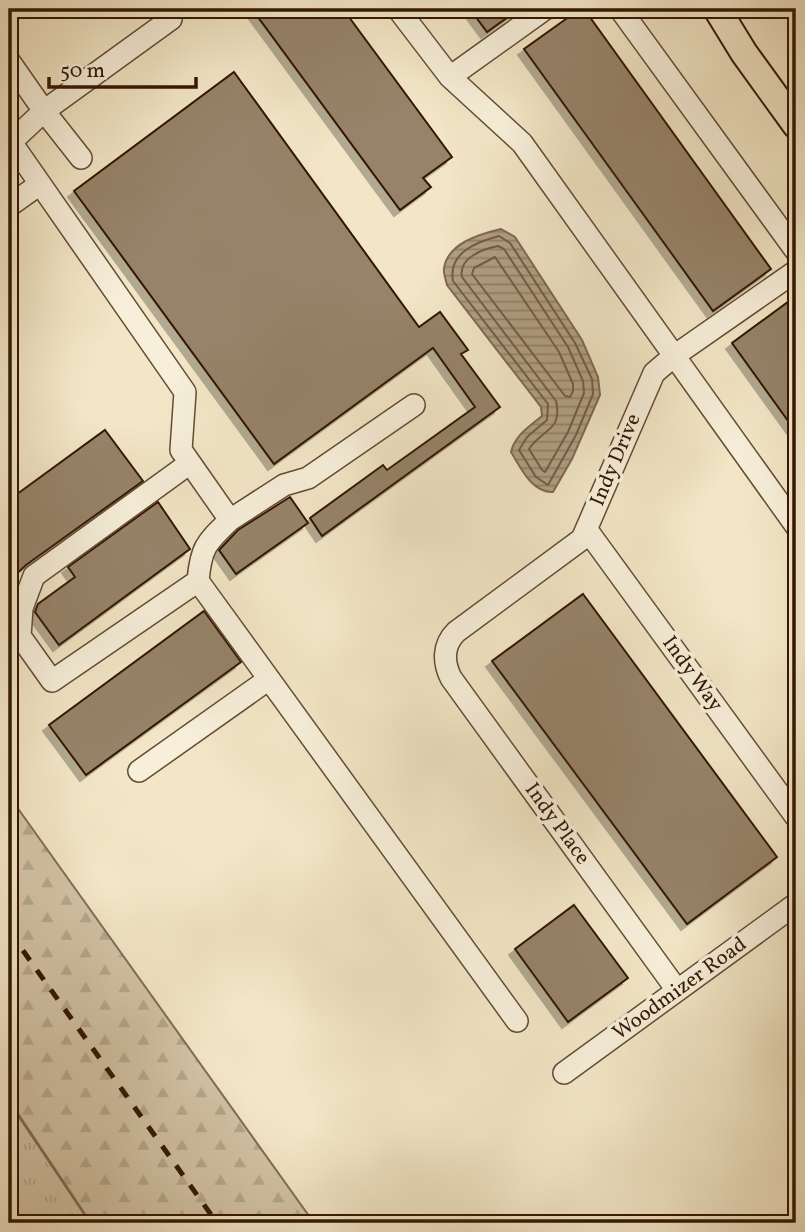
<svg xmlns="http://www.w3.org/2000/svg" width="805" height="1232" viewBox="0 0 805 1232" font-family="Vollkorn,serif">
<defs>
<pattern id="grass-tufts" width="24" height="20" patternUnits="userSpaceOnUse" patternTransform="scale(1.75)"><rect width="24" height="20" fill="#d2c3a5"/><path d="M3 7l-1-3M5 7V3M7 7l1-3M15 17l-1-3M17 17v-4M19 17l1-3" fill="none" stroke="#b5a78c"/></pattern>
<pattern id="forest-firs" width="22" height="20" patternUnits="userSpaceOnUse" patternTransform="scale(1.75)"><rect width="22" height="20" fill="#d2c3a5"/><path d="M5 1l3.5 6h-7zM16 11l3.5 6h-7z" fill="#b5a78c"/></pattern>
<pattern id="water-rules" width="6" height="5" patternUnits="userSpaceOnUse" patternTransform="scale(1.75)"><rect width="6" height="5" fill="#b1a084"/><path d="M0 2.5h6" fill="none" stroke="#91816a"/></pattern>
<filter id="shadow"><feDropShadow dx="-6" dy="6" stdDeviation="0" flood-color="#0004"/></filter>
</defs>
<rect width="100%" height="100%" fill="#f2e6c6"/>
<filter id="stains"><feTurbulence type="fractalNoise" baseFrequency=".00286" numOctaves="4"/><feColorMatrix values="0 0 0 0 .2 0 0 0 0 .09 0 0 0 0 .02 0 0 0 .5 -.17"/></filter>
<radialGradient id="worn" r=".72"><stop offset=".6" stop-color="#630" stop-opacity="0"/><stop offset="1" stop-color="#630" stop-opacity=".3"/></radialGradient>
<path fill="url(#grass-tufts)" stroke="#826d54" stroke-width="2" d="M 9,1102 L 90,1223 L 9,1223 Z"/>
<path fill="url(#forest-firs)" stroke="#826d54" stroke-width="2" d="M 9,796 L 314,1223 L 91,1223 L 9,1100 Z"/>
<path fill="url(#water-rules)" stroke="#7f6951" stroke-width="2" d="M 501,229 L 515,237 L 582,340 L 598,377 L 600,395 L 572,459 L 553,492 C 532,493 521,468 511,452 C 515,435 529,427 542,416 L 541,407 L 447,285 C 446,280 443,273 444,268 C 448,243 480,234 501,229 Z"/>
<g fill="none" stroke-linecap="round" stroke-linejoin="round">
<path stroke="#725c44" stroke-width="2" d="M 499,236 L 510,243 L 575,343 L 592,379 L 593,394 L 576,435 L 548,485 L 536,477 L 519,450 L 527,437 L 547,420 L 548,404 L 453,281 C 448,253 476,242 499,236 Z
M 498,246 L 504,249 L 568,347 L 583,381 L 584,393 L 568,432 L 545,472 L 542,470 L 529,449 C 542,429 563,431 556,401 L 462,277 C 458,258 483,249 498,246 Z
M 495,257 L 559,352 L 573,384 L 573,391 L 570,397 L 565,396 L 472,274 L 474,268 Z"/>
</g>
<path fill="#968369" stroke="#331704" stroke-width="2" filter="url(#shadow)" d="M 252,9 L 343,9 L 452,157 L 423,178 L 431,187 L 400,210 Z
M 470,9 L 519,9 L 487,32 Z
M 580,9 L 584,9 L 771,269 L 713,311 L 524,49 Z
M 234,72 L 419,327 L 440,312 L 468,350 L 461,354 L 500,407 L 322,536 L 310,518 L 383,465 L 387,470 L 475,407 L 433,348 L 274,464 L 74,191 Z
M 796,296 L 796,432 L 732,343 Z
M 105,430 L 143,481 L 26,565 L 9,581 L 9,500 Z
M 290,497 L 308,523 L 236,574 L 219,550 L 221,548 L 238,530 Z
M 158,502 L 190,549 L 59,645 L 35,612 L 38,604 L 75,577 L 68,567 Z
M 583,594 L 777,857 L 687,924 L 492,661 Z
M 204,611 L 241,662 L 86,775 L 49,725 Z
M 574,905 L 628,978 L 568,1022 L 515,949 Z"/>
<g fill="none" stroke-linecap="round" stroke-linejoin="round">
<defs>
<path id="minor" d="M 398,9 L 450,77
M 545,9 L 450,77 L 522,143 L 796,526
M 620,9 L 796,251
M 9,61 L 44,111 L 11,142 L 185,392 L 181,450 L 230,520 L 284,485 L 308,478 L 414,405
M 81,158 L 44,111 L 171,19
M 9,206 L 40,184
M 190,463 L 34,576 L 22,608 L 20,636 L 52,681 L 198,581 L 517,1021
M 587,530 L 796,817
M 198,581 C 201,547 206,543 230,520
M 139,771 L 269,679
M 677,990 L 451,678 C 443,662 443,645 456,632 L 582,539 L 654,373 L 674,356 L 796,271
M 564,1073 L 796,904"/>
<path id="major" d="M 717,9 L 744,53 L 796,125"/>
</defs>
<use href="#minor" stroke="#634b34" stroke-width="24"/>
<use href="#major" stroke="#331704" stroke-width="30"/>
<use href="#minor" stroke="#f7efda" stroke-width="21"/>
<use href="#major" stroke="#f2e6c6" stroke-width="26"/>
<path stroke="#331704" stroke-width="5" stroke-dasharray="12 12" stroke-linecap="butt" d="M 9,931 L 217,1223"/>
</g>
<g text-anchor="middle" dominant-baseline="central" stroke-width="7" stroke-linejoin="round" paint-order="stroke">
<g font-size="21" fill="#331704" stroke="#f7efda">
<text transform="translate(616 460) rotate(-67)">Indy Drive</text>
<text transform="translate(692 674) rotate(54)">Indy Way</text>
<text transform="translate(557 824) rotate(54)">Indy Place</text>
<text transform="translate(680 989) rotate(-36)">Woodmizer Road</text>
</g>
</g>
<rect width="805" height="1232" fill="none" stroke="#f2e6c6" stroke-width="35"/>
<rect x="10" y="10" width="784" height="1211" fill="none" stroke="#331704" stroke-width="3.5"/>
<rect x="18" y="18" width="770" height="1197" fill="none" stroke="#331704" stroke-width="2"/>
<path d="M49 77v10h147v-10" fill="none" stroke="#331704" stroke-width="3.5"/>
<text x="60" y="77" font-size="21" fill="#331704" stroke="#f7efda" stroke-width="5" paint-order="stroke">50 m</text>
<rect width="100%" height="100%" filter="url(#stains)"/>
<rect width="100%" height="100%" fill="url(#worn)"/>
</svg>
